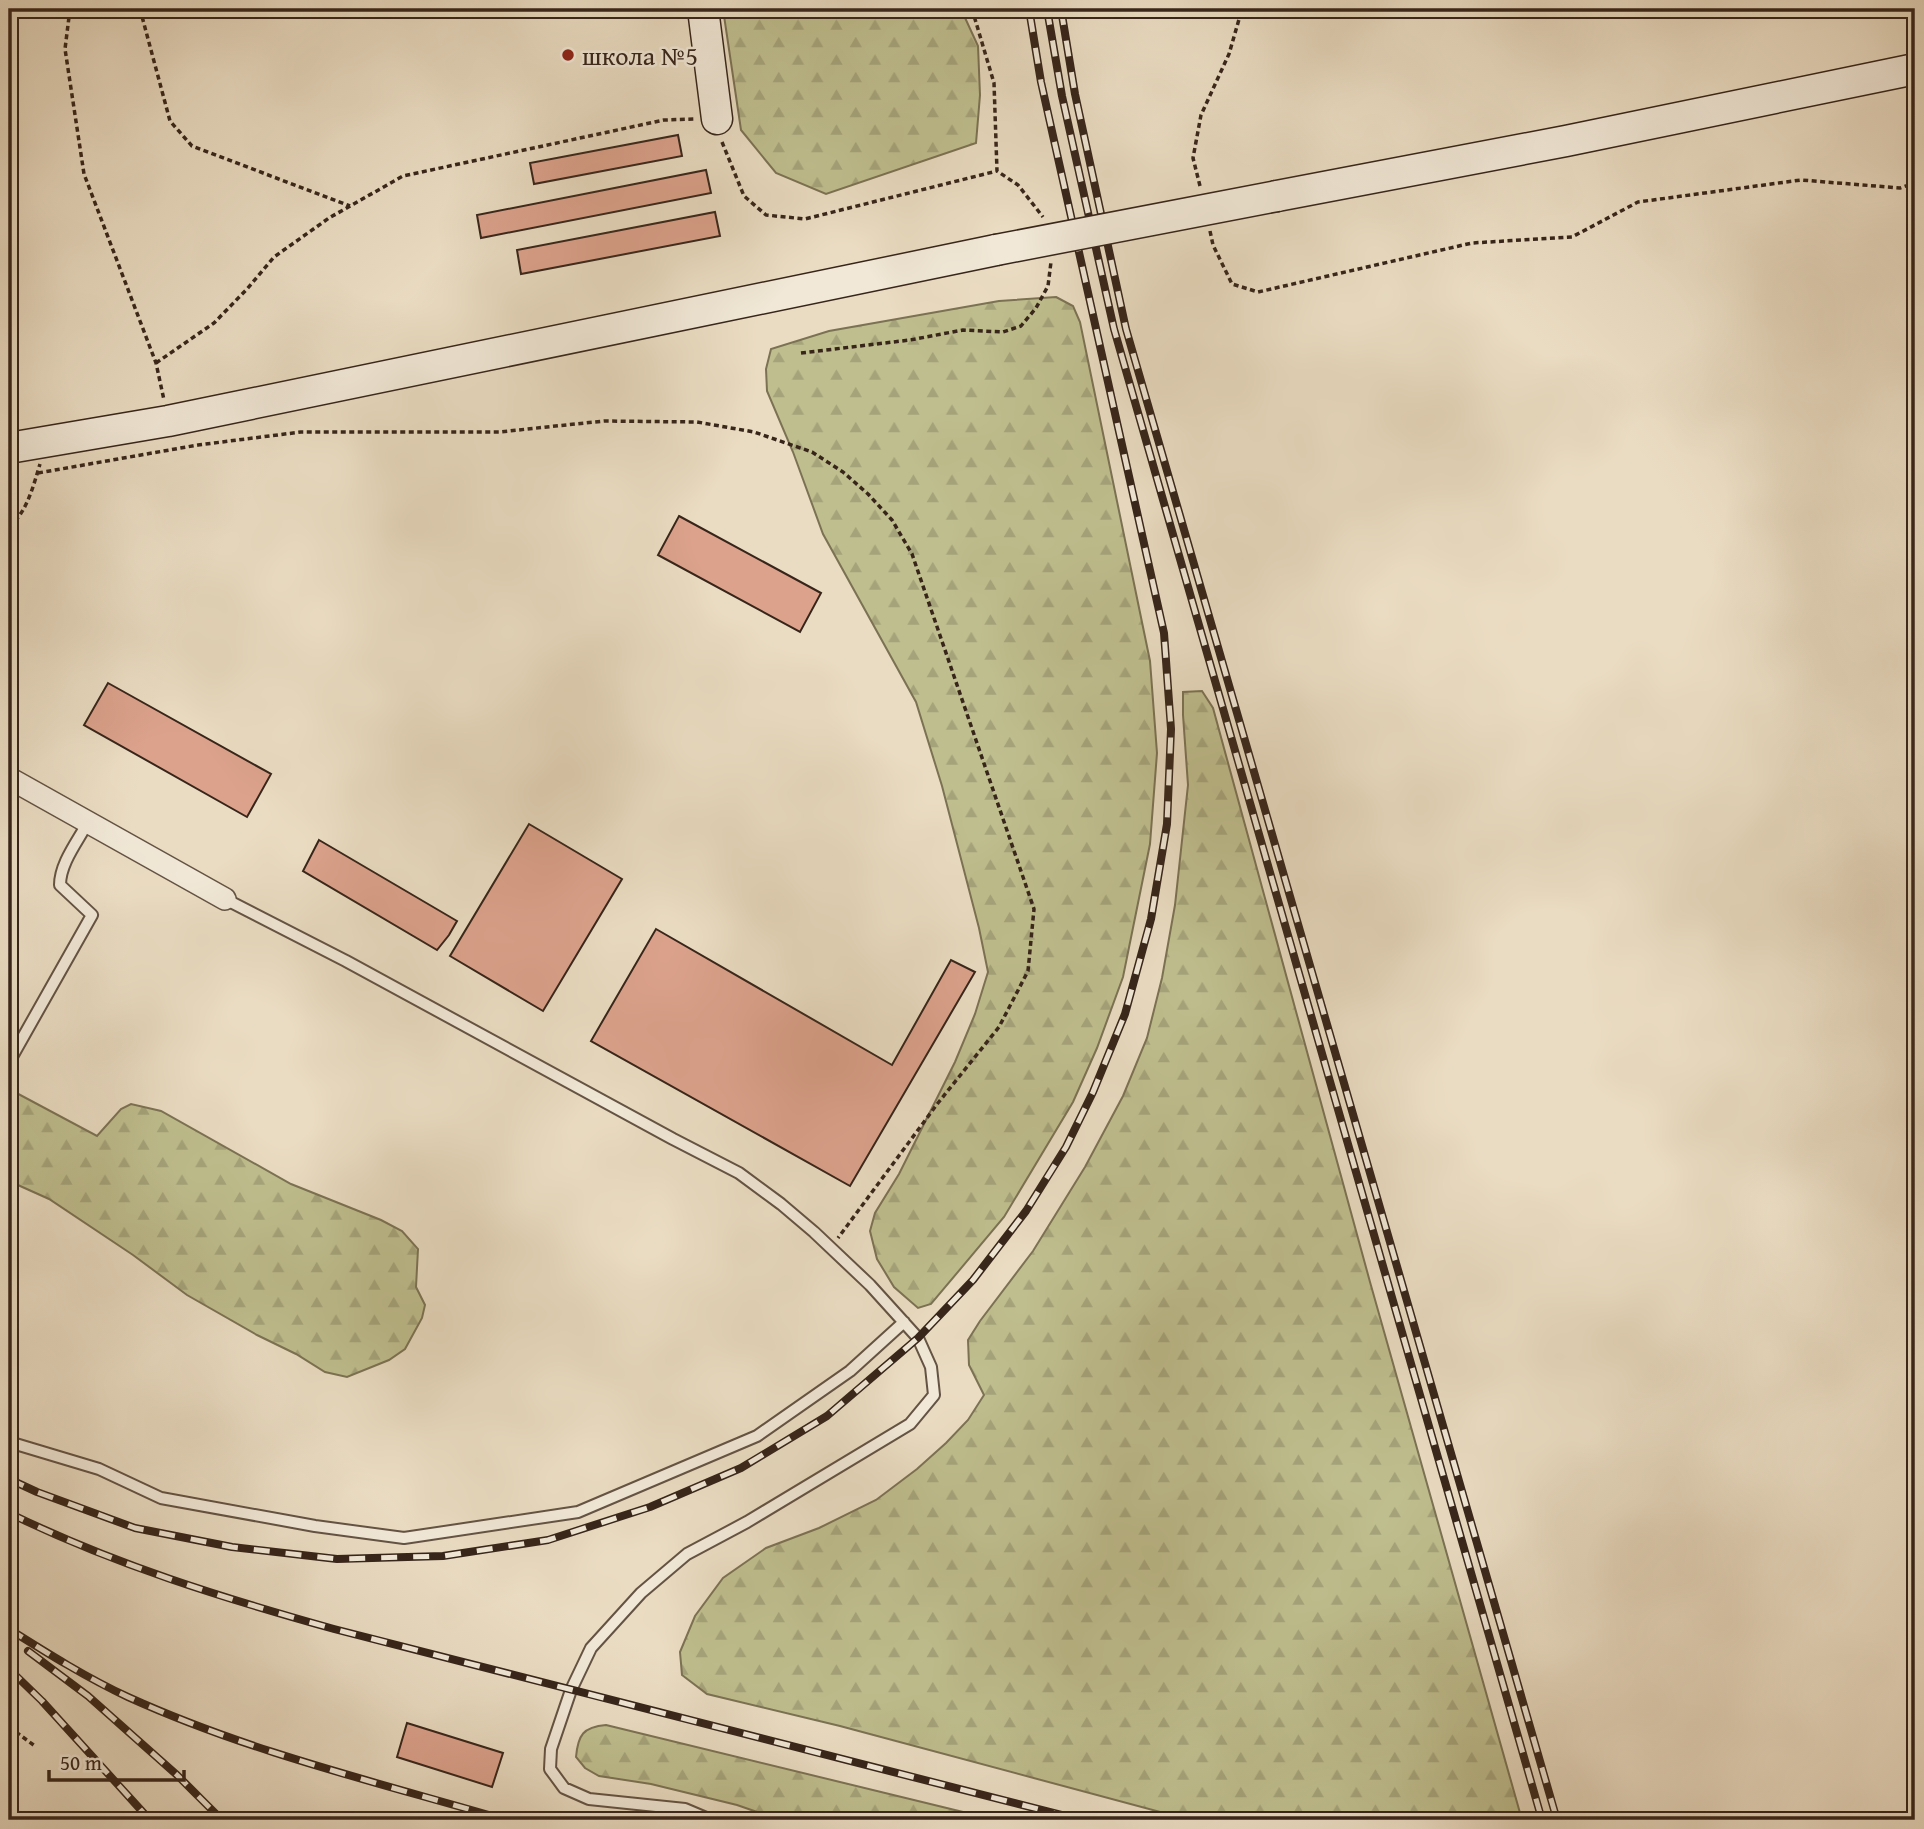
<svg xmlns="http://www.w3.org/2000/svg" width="1924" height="1829" viewBox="0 0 1924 1829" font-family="'Gentium Book Plus',serif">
<defs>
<pattern id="forest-firs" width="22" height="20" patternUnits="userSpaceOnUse" patternTransform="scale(1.75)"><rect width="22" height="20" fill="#bfbe8e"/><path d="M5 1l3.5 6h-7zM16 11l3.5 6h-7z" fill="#a5a37a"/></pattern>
</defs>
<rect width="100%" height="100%" fill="#eadcc2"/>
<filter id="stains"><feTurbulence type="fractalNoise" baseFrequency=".00286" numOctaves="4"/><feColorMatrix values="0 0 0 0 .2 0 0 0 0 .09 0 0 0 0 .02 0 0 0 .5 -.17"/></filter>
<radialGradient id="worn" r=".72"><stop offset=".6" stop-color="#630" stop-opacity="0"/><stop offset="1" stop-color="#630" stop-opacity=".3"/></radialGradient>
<path fill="url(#forest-firs)" stroke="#7b7254" stroke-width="2" d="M 723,9 L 961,9 L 978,46 L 980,95 L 976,143 L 826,194 L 776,173 L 741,130 Z
M 1056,297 L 1073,306 L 1080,322 L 1150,661 L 1157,753 L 1150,844 L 1123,977 L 1097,1048 L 1073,1102 L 1004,1217 L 931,1304 L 918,1308 L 894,1287 L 877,1259 L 870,1231 L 875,1213 L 899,1174 L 955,1062 L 975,1014 L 988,972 L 979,928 L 942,786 L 916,702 L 823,534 L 793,452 L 767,391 L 766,369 L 771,349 L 829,331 L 999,301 Z
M 1202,691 L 1213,708 L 1370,1282 L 1522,1820 L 1190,1820 L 840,1726 L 707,1694 L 682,1675 L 680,1652 L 695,1616 L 723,1578 L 766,1548 L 819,1528 L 876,1500 L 917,1469 L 946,1443 L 968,1420 L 984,1395 L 969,1365 L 968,1340 L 980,1321 L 1033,1251 L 1085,1167 L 1123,1096 L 1147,1038 L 1162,978 L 1175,905 L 1188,785 L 1183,715 L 1183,692 Z
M 9,1089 L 97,1136 L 121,1109 L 131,1104 L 161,1111 L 291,1184 L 381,1220 L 402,1231 L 418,1249 L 416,1287 L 425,1305 L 422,1318 L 405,1349 L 389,1360 L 347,1377 L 325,1372 L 296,1354 L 257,1335 L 187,1295 L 133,1255 L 49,1199 L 9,1181 Z
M 606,1725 L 996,1820 L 780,1820 L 737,1805 L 651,1784 L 599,1776 L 585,1768 L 576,1757 C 578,1735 583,1727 606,1725 Z"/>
<path fill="#dca28c" stroke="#37251a" stroke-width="2" d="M 678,135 L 682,156 L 534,184 L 530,163 Z
M 706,170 L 711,193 L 481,238 L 477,215 Z
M 715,212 L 720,236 L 521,274 L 517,250 Z
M 679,516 L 821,593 L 800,632 L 658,555 Z
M 108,683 L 271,774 L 247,817 L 84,725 Z
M 529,824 L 622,879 L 543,1011 L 450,956 Z
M 319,840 L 457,921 L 449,935 L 437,950 L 303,871 Z
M 656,929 L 892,1065 L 951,960 L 975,972 L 850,1186 L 591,1041 Z
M 407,1723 L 503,1753 L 492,1787 L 397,1757 Z"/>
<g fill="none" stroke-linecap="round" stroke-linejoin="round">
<defs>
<path id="lane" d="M 225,899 L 346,961 L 673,1139 L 739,1173 L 781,1204 L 814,1232 L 870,1285 L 918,1338 L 931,1367 L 934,1395 L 910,1424 L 747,1522 L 687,1554 L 641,1593 L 591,1648 L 571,1690 L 551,1749 L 550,1769 L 564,1788 L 589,1799 L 685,1809 L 711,1820
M 9,1062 L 92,915 L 60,885 C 60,863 78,841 88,822
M 9,1442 L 99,1469 L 161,1498 L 315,1526 L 404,1538 L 578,1512 L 757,1436 L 850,1371 L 904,1322"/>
<path id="street" d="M 9,778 L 225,899"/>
<path id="secondary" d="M 703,9 L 717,119
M 1277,196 L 1566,141 L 1915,69
M 9,448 L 168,421 L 996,250"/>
</defs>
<use href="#lane" stroke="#645344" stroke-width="14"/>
<use href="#street" stroke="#645344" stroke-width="24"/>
<use href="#secondary" stroke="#37251a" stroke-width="33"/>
<path stroke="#37251a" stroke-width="3.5" stroke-dasharray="5 3.5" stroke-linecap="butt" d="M 70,9 L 65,49 L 84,174 L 156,363 L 164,400
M 140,9 L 170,121 L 192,146 L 350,206
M 972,9 L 994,83 L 997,171 L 1018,185 L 1043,217
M 722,142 L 744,196 L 766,215 L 805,219 L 997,171
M 1200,186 L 1193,158 L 1201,115 L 1229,54 L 1242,9
M 1210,231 L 1213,245 L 1232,284 L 1258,292 L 1472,243 L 1572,237 L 1638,202 L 1801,180 L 1900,188 L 1915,183
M 801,353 L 910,340 L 963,330 L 1003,332 L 1021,326 L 1036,308 L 1048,286 L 1051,262
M 156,363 L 214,323 L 247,289 L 274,257 L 329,218 L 403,176 L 664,120 L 695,119
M 38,473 L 198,445 L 301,432 L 499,432 L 604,421 L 697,422 L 754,432 L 812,452 L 843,472 L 868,494 L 892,520 L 912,554 L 1034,909 L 1028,971 L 999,1027 L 938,1103 L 838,1238
M 9,527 C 27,512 33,487 40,464
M 9,1727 L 35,1746"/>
<use href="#lane" stroke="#f1e8d7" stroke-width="10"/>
<use href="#street" stroke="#f1e8d7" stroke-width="21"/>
<use href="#secondary" stroke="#f1e8d7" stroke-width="30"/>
<defs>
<path id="rail" d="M 1047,9 L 1062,96 L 1114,329 L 1542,1820
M 1061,9 L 1075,94 L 1126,329 L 1557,1820
M 9,1479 L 37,1492 L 135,1528 L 232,1547 L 337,1559 L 443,1556 L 548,1540 L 650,1507 L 741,1468 L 827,1416 L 918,1338 L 973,1280 L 1026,1211 L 1066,1147 L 1093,1092 L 1125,1014 L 1151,919 L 1167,824 L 1171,729 L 1164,633 L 1041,82 L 1029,9
M 9,1513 C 113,1564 223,1598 334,1629 L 1081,1820
M 9,1629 C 47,1653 87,1678 128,1697 C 249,1752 380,1783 506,1820
M 28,1651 L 88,1696 L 177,1775 L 222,1820
M 9,1669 L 42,1701 L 150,1820"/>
</defs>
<use href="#rail" stroke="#37251a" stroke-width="8"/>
<use href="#rail" stroke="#f1e8d7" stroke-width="5" stroke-dasharray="16" stroke-linecap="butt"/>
<defs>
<path id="secondary-bridge" d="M 996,250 L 1277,196"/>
</defs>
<use href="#secondary-bridge" stroke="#37251a" stroke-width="33" stroke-linecap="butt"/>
<use href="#secondary-bridge" stroke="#f1e8d7" stroke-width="30"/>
</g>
<circle fill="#8f2418" stroke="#f1e8d7" stroke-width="2.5" cx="568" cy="55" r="7"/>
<g text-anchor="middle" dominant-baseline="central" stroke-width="5" stroke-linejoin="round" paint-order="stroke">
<g font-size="26" fill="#37251a" stroke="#f1e8d7" text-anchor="start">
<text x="582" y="55">школа №5</text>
</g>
</g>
<rect width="1924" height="1829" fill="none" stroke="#eadcc2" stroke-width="35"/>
<rect x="10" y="10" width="1903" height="1808" fill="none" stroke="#37251a" stroke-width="3.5"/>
<rect x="18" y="18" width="1889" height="1794" fill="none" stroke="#37251a" stroke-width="2"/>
<path d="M49 1770v10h135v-10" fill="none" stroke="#37251a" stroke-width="3.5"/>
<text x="60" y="1770" font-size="21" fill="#37251a" stroke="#f1e8d7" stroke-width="5" paint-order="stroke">50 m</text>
<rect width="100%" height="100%" filter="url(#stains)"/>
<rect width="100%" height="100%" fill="url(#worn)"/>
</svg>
